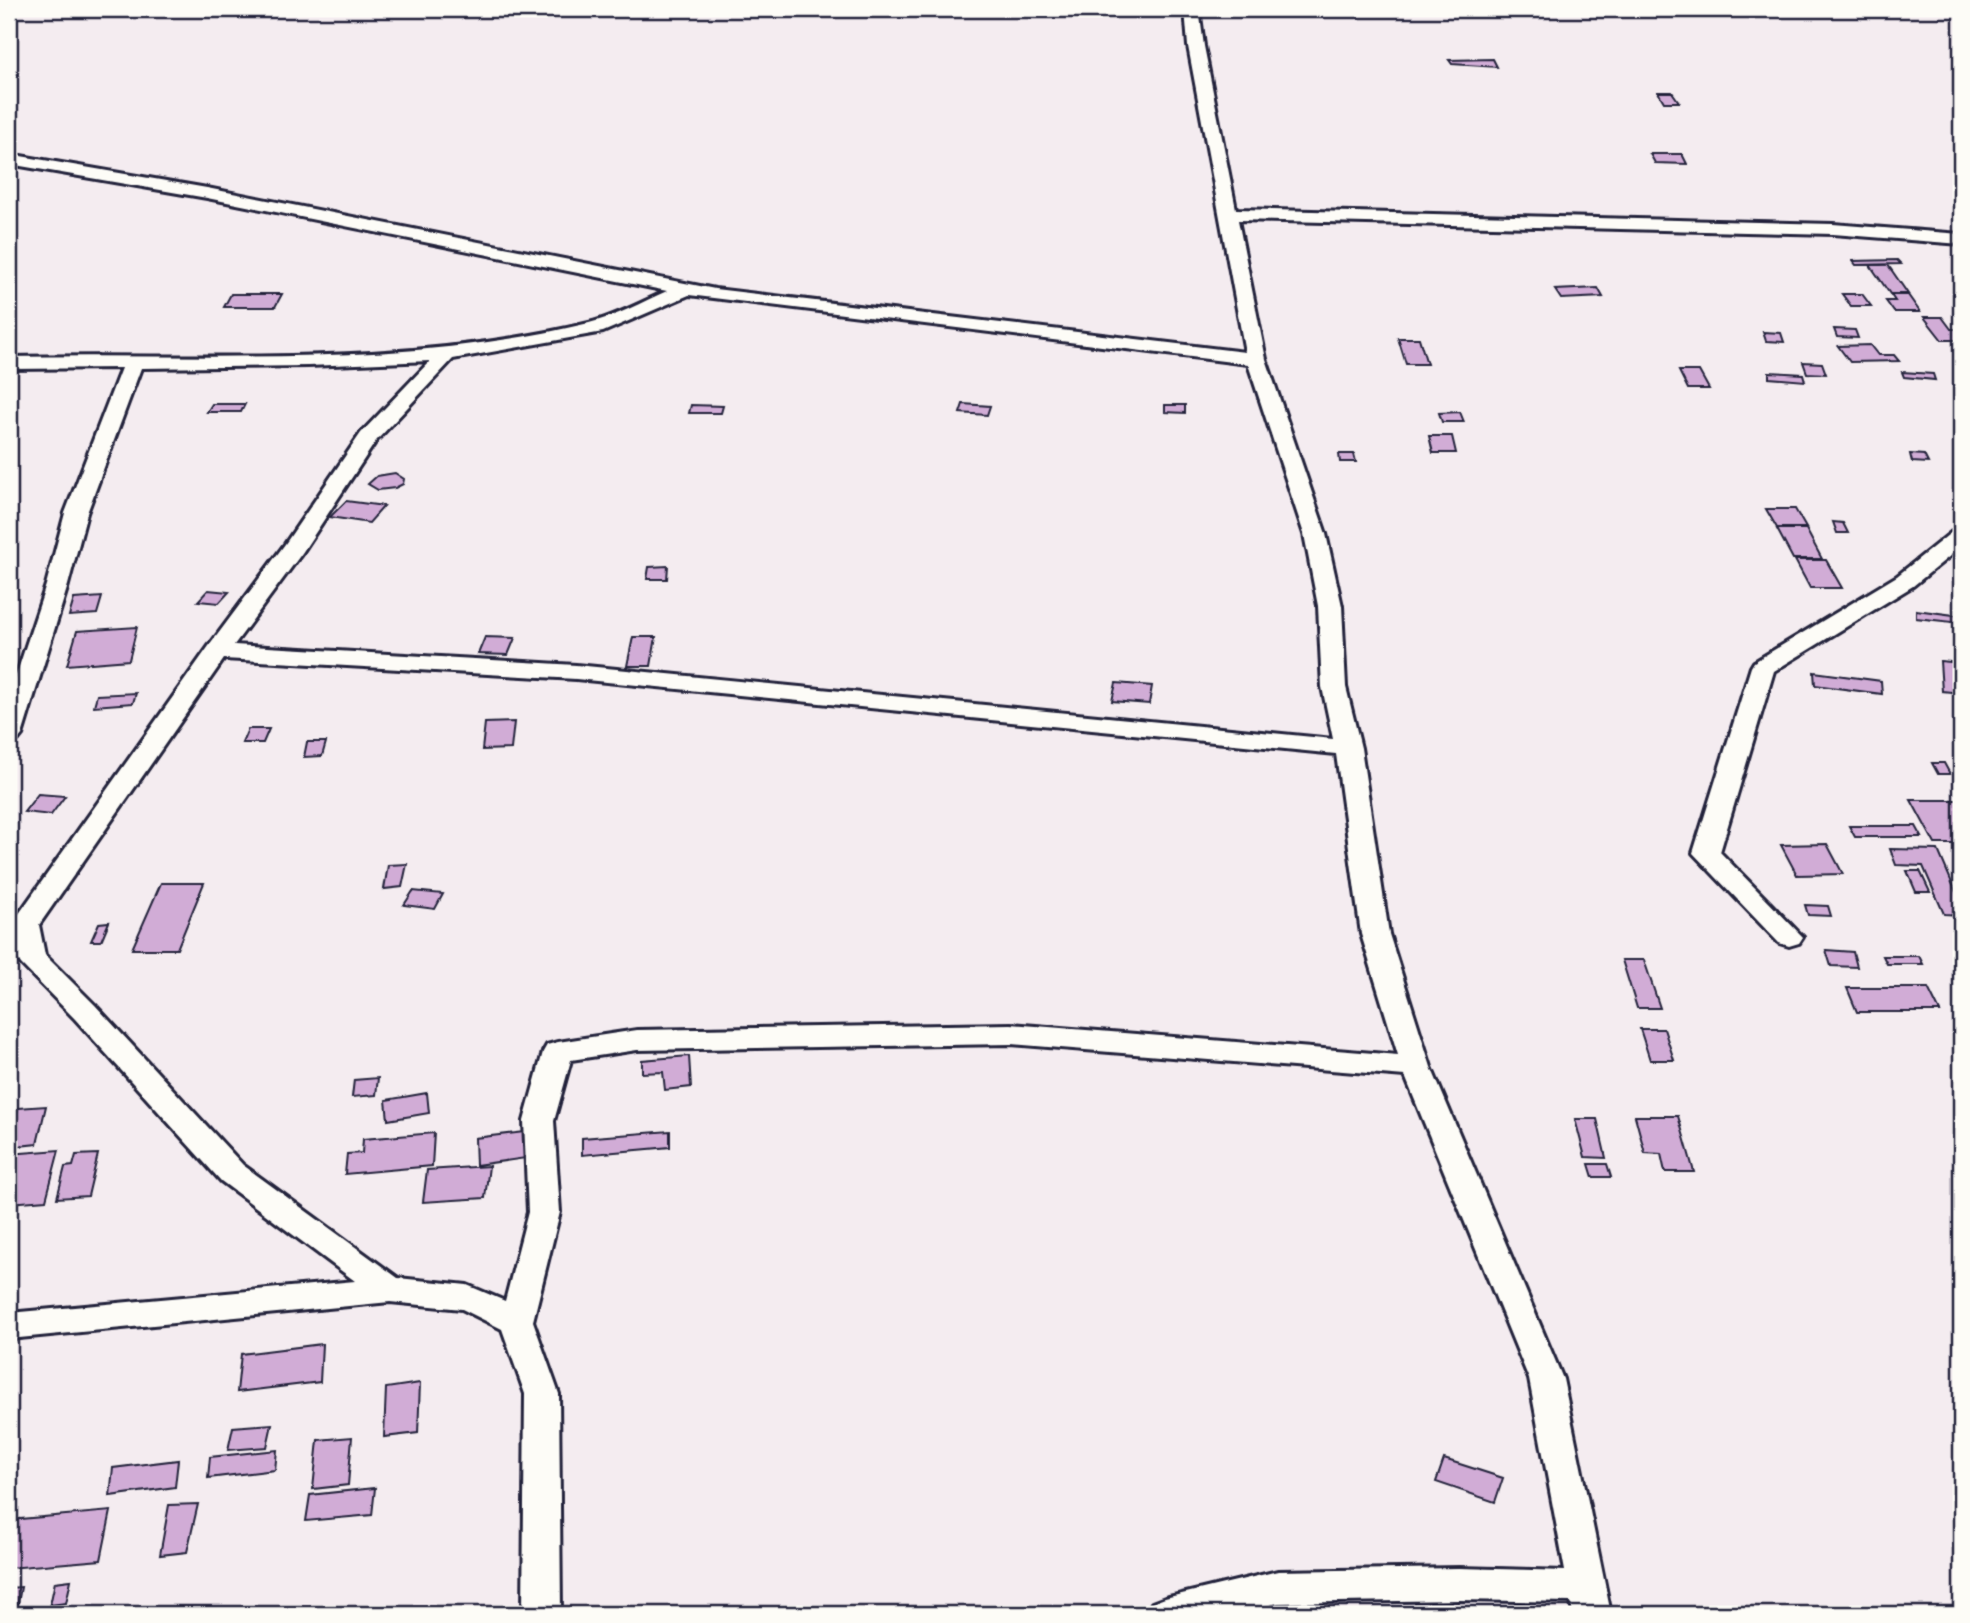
<svg xmlns="http://www.w3.org/2000/svg" width="1970" height="1623" viewBox="0 0 1970 1623" font-family="'Comic Neue',sans-serif">
<rect width="100%" height="100%" fill="#f4ecf0"/>
<filter id="ink" filterUnits="userSpaceOnUse"><feTurbulence type="fractalNoise" baseFrequency=".0143" numOctaves="2"/><feDisplacementMap in="SourceGraphic" scale="14" xChannelSelector="R" yChannelSelector="G"/><feConvolveMatrix kernelMatrix="1 2 1 2 8 2 1 2 1" color-interpolation-filters="sRGB"/></filter>
<g filter="url(#ink)">
<path fill="#d1acd6" stroke="#22223b" stroke-width="2" d="M 1493,59 L 1497,67 L 1452,64 L 1449,60 Z
M 1658,92 L 1672,92 L 1679,102 L 1664,102 Z
M 1650,154 L 1682,154 L 1687,164 L 1655,163 Z
M 1897,260 L 1901,264 L 1856,265 L 1853,261 Z
M 1870,265 L 1888,265 L 1908,294 L 1890,294 Z
M 1598,288 L 1603,297 L 1561,299 L 1555,290 Z
M 231,294 L 282,294 L 275,307 L 224,307 Z
M 1842,294 L 1862,294 L 1871,306 L 1851,306 Z
M 1891,295 L 1908,295 L 1920,312 L 1894,312 L 1886,301 L 1895,301 Z
M 1924,317 L 1942,317 L 1951,329 L 1961,329 L 1961,340 L 1942,340 Z
M 1834,329 L 1855,330 L 1858,338 L 1837,337 Z
M 1763,332 L 1781,333 L 1784,342 L 1766,341 Z
M 1398,338 L 1419,338 L 1427,364 L 1406,364 Z
M 1870,345 L 1878,355 L 1894,355 L 1899,361 L 1850,362 L 1838,346 Z
M 1803,362 L 1822,363 L 1826,374 L 1807,373 Z
M 1679,371 L 1699,371 L 1709,389 L 1688,389 Z
M 1769,372 L 1803,374 L 1805,381 L 1769,378 Z
M 1902,372 L 1933,374 L 1935,380 L 1904,377 Z
M 212,404 L 245,404 L 241,412 L 207,412 Z
M 963,404 L 990,406 L 987,415 L 960,413 Z
M 691,405 L 723,406 L 721,413 L 689,413 Z
M 1165,405 L 1185,405 L 1185,413 L 1165,412 Z
M 1460,412 L 1464,422 L 1442,422 L 1439,413 Z
M 1429,436 L 1452,436 L 1456,453 L 1433,453 Z
M 1339,454 L 1354,454 L 1356,462 L 1340,462 Z
M 1910,454 L 1924,455 L 1928,463 L 1912,462 Z
M 395,473 L 404,479 L 403,484 L 395,488 L 378,490 L 368,484 L 377,476 Z
M 346,501 L 384,506 L 369,523 L 330,517 Z
M 1766,509 L 1795,509 L 1806,528 L 1777,528 Z
M 1833,522 L 1843,523 L 1848,533 L 1837,533 Z
M 1777,529 L 1806,529 L 1822,559 L 1793,559 Z
M 1795,560 L 1826,560 L 1842,588 L 1810,588 Z
M 668,566 L 667,579 L 647,579 L 649,567 Z
M 208,590 L 229,592 L 219,603 L 198,601 Z
M 102,597 L 97,614 L 69,616 L 74,599 Z
M 1916,610 L 1961,616 L 1961,623 L 1916,618 Z
M 137,627 L 129,660 L 67,665 L 77,631 Z
M 485,637 L 515,638 L 508,655 L 478,654 Z
M 633,637 L 656,637 L 651,666 L 627,666 Z
M 1940,661 L 1961,663 L 1961,693 L 1942,691 Z
M 1814,672 L 1881,681 L 1882,694 L 1815,685 Z
M 1116,683 L 1152,686 L 1149,704 L 1112,701 Z
M 136,693 L 133,703 L 94,706 L 97,695 Z
M 514,722 L 511,749 L 482,750 L 485,723 Z
M 248,729 L 269,729 L 263,743 L 242,743 Z
M 307,742 L 326,742 L 322,756 L 304,757 Z
M 1932,763 L 1944,763 L 1950,774 L 1938,774 Z
M 38,794 L 65,796 L 51,815 L 24,812 Z
M 1911,800 L 1961,800 L 1961,844 L 1935,844 Z
M 1849,826 L 1916,826 L 1922,837 L 1855,837 Z
M 1827,844 L 1843,874 L 1797,875 L 1781,845 Z
M 1890,849 L 1938,850 L 1961,904 L 1961,915 L 1944,914 L 1923,866 L 1896,865 Z
M 407,864 L 402,887 L 384,889 L 388,865 Z
M 1907,871 L 1920,871 L 1930,892 L 1916,892 Z
M 161,883 L 204,883 L 177,949 L 132,949 Z
M 413,891 L 443,894 L 435,909 L 404,905 Z
M 1805,905 L 1828,906 L 1831,916 L 1808,915 Z
M 109,922 L 101,941 L 91,941 L 99,923 Z
M 1826,950 L 1853,952 L 1857,967 L 1831,966 Z
M 1883,956 L 1919,956 L 1923,964 L 1887,964 Z
M 1622,960 L 1644,960 L 1660,1008 L 1637,1008 Z
M 1847,988 L 1928,988 L 1940,1012 L 1857,1012 Z
M 1640,1029 L 1664,1029 L 1674,1060 L 1650,1060 Z
M 689,1056 L 691,1087 L 665,1090 L 663,1072 L 642,1073 L 642,1060 Z
M 378,1078 L 376,1095 L 352,1097 L 354,1080 Z
M 427,1093 L 429,1113 L 388,1120 L 386,1100 Z
M 46,1106 L 37,1144 L 9,1147 L 18,1108 Z
M 1635,1116 L 1678,1116 L 1694,1172 L 1665,1172 L 1661,1154 L 1645,1153 Z
M 1575,1119 L 1597,1119 L 1606,1158 L 1585,1157 Z
M 670,1131 L 670,1147 L 582,1155 L 582,1138 Z
M 524,1132 L 526,1158 L 476,1165 L 475,1138 Z
M 434,1133 L 432,1166 L 345,1174 L 347,1154 L 362,1153 L 363,1139 Z
M 59,1150 L 46,1200 L 9,1203 L 9,1154 Z
M 98,1154 L 88,1196 L 57,1198 L 65,1167 L 73,1166 L 76,1155 Z
M 1589,1164 L 1607,1164 L 1611,1177 L 1593,1177 Z
M 489,1166 L 485,1198 L 423,1202 L 427,1170 Z
M 322,1344 L 320,1382 L 237,1392 L 241,1354 Z
M 420,1383 L 418,1433 L 384,1437 L 386,1388 Z
M 272,1424 L 267,1447 L 228,1450 L 233,1427 Z
M 352,1437 L 348,1485 L 313,1489 L 318,1440 Z
M 277,1450 L 275,1470 L 208,1478 L 210,1457 Z
M 1444,1459 L 1503,1478 L 1495,1502 L 1436,1482 Z
M 178,1460 L 175,1487 L 110,1496 L 113,1468 Z
M 375,1488 L 372,1515 L 306,1521 L 310,1495 Z
M 198,1504 L 187,1552 L 160,1555 L 169,1505 Z
M 111,1511 L 101,1560 L 9,1568 L 9,1520 Z
M 71,1580 L 66,1603 L 50,1605 L 55,1582 Z
M 21,1587 L 16,1614 L 9,1614 L 9,1588 Z
M 98,1610 L 97,1614 L 61,1614 L 61,1611 Z"/>
<g fill="none" stroke-linecap="round" stroke-linejoin="round">
<defs>
<path id="minor" d="M 1185,9 L 1199,9 L 1204,46 L 1236,209 L 1833,224 L 1961,234 L 1961,244 L 1833,234 L 1238,220 L 1266,359 L 1326,534 L 1342,606 L 1346,687 L 1361,748 L 1389,934 L 1431,1067 L 1563,1379 L 1611,1614 L 1573,1614 L 1571,1602 L 1459,1600 L 1278,1603 L 1230,1614 L 1146,1614 L 1152,1603 L 1165,1598 L 1278,1571 L 1459,1568 L 1565,1571 L 1529,1379 L 1405,1076 L 1011,1044 L 637,1050 L 571,1060 L 554,1121 L 560,1212 L 533,1321 L 559,1394 L 561,1614 L 523,1614 L 525,1394 L 502,1329 L 462,1309 L 390,1302 L 9,1339 L 9,1313 L 355,1281 L 221,1181 L 75,1019 L 21,964 L 17,958 L 11,925 L 209,646 L 285,544 L 361,433 L 430,361 L 308,366 L 141,368 L 87,513 L 68,585 L 22,735 L 18,740 L 9,743 L 9,697 L 46,585 L 65,513 L 121,368 L 9,369 L 9,357 C 201,353 400,369 589,323 C 615,317 642,302 667,291 L 207,198 L 9,164 L 9,154 L 207,188 L 715,289 L 1245,352 L 1188,46 ZM 689,295 L 1248,364 L 1304,534 L 1318,606 L 1322,687 L 1333,739 L 576,665 L 234,645 L 302,553 L 376,441 L 453,359 L 603,332 ZM 224,659 L 576,679 L 1336,754 L 1361,934 L 1398,1055 L 1011,1024 L 637,1030 L 558,1042 L 547,1045 L 543,1052 L 524,1121 L 528,1212 L 505,1301 L 467,1285 L 398,1278 L 243,1165 L 95,1005 L 45,955 L 39,925 Z
M 1961,529 L 1961,547 L 1913,586 L 1774,671 L 1720,852 L 1803,937 L 1799,943 L 1789,946 L 1779,943 L 1693,853 L 1751,667 L 1754,662 L 1897,576 L 1953,531 Z"/>
</defs>
<use href="#minor" stroke="#22223b" stroke-width="6"/>
<use href="#minor" fill="#fdfcf7" fill-rule="evenodd"/>
</g>
</g>
<rect width="1970" height="1623" fill="none" stroke="#fdfcf7" stroke-width="35"/>
<rect x="18" y="18" width="1935" height="1588" fill="none" stroke="#22223b" stroke-width="2.5" filter="url(#ink)"/>
</svg>
